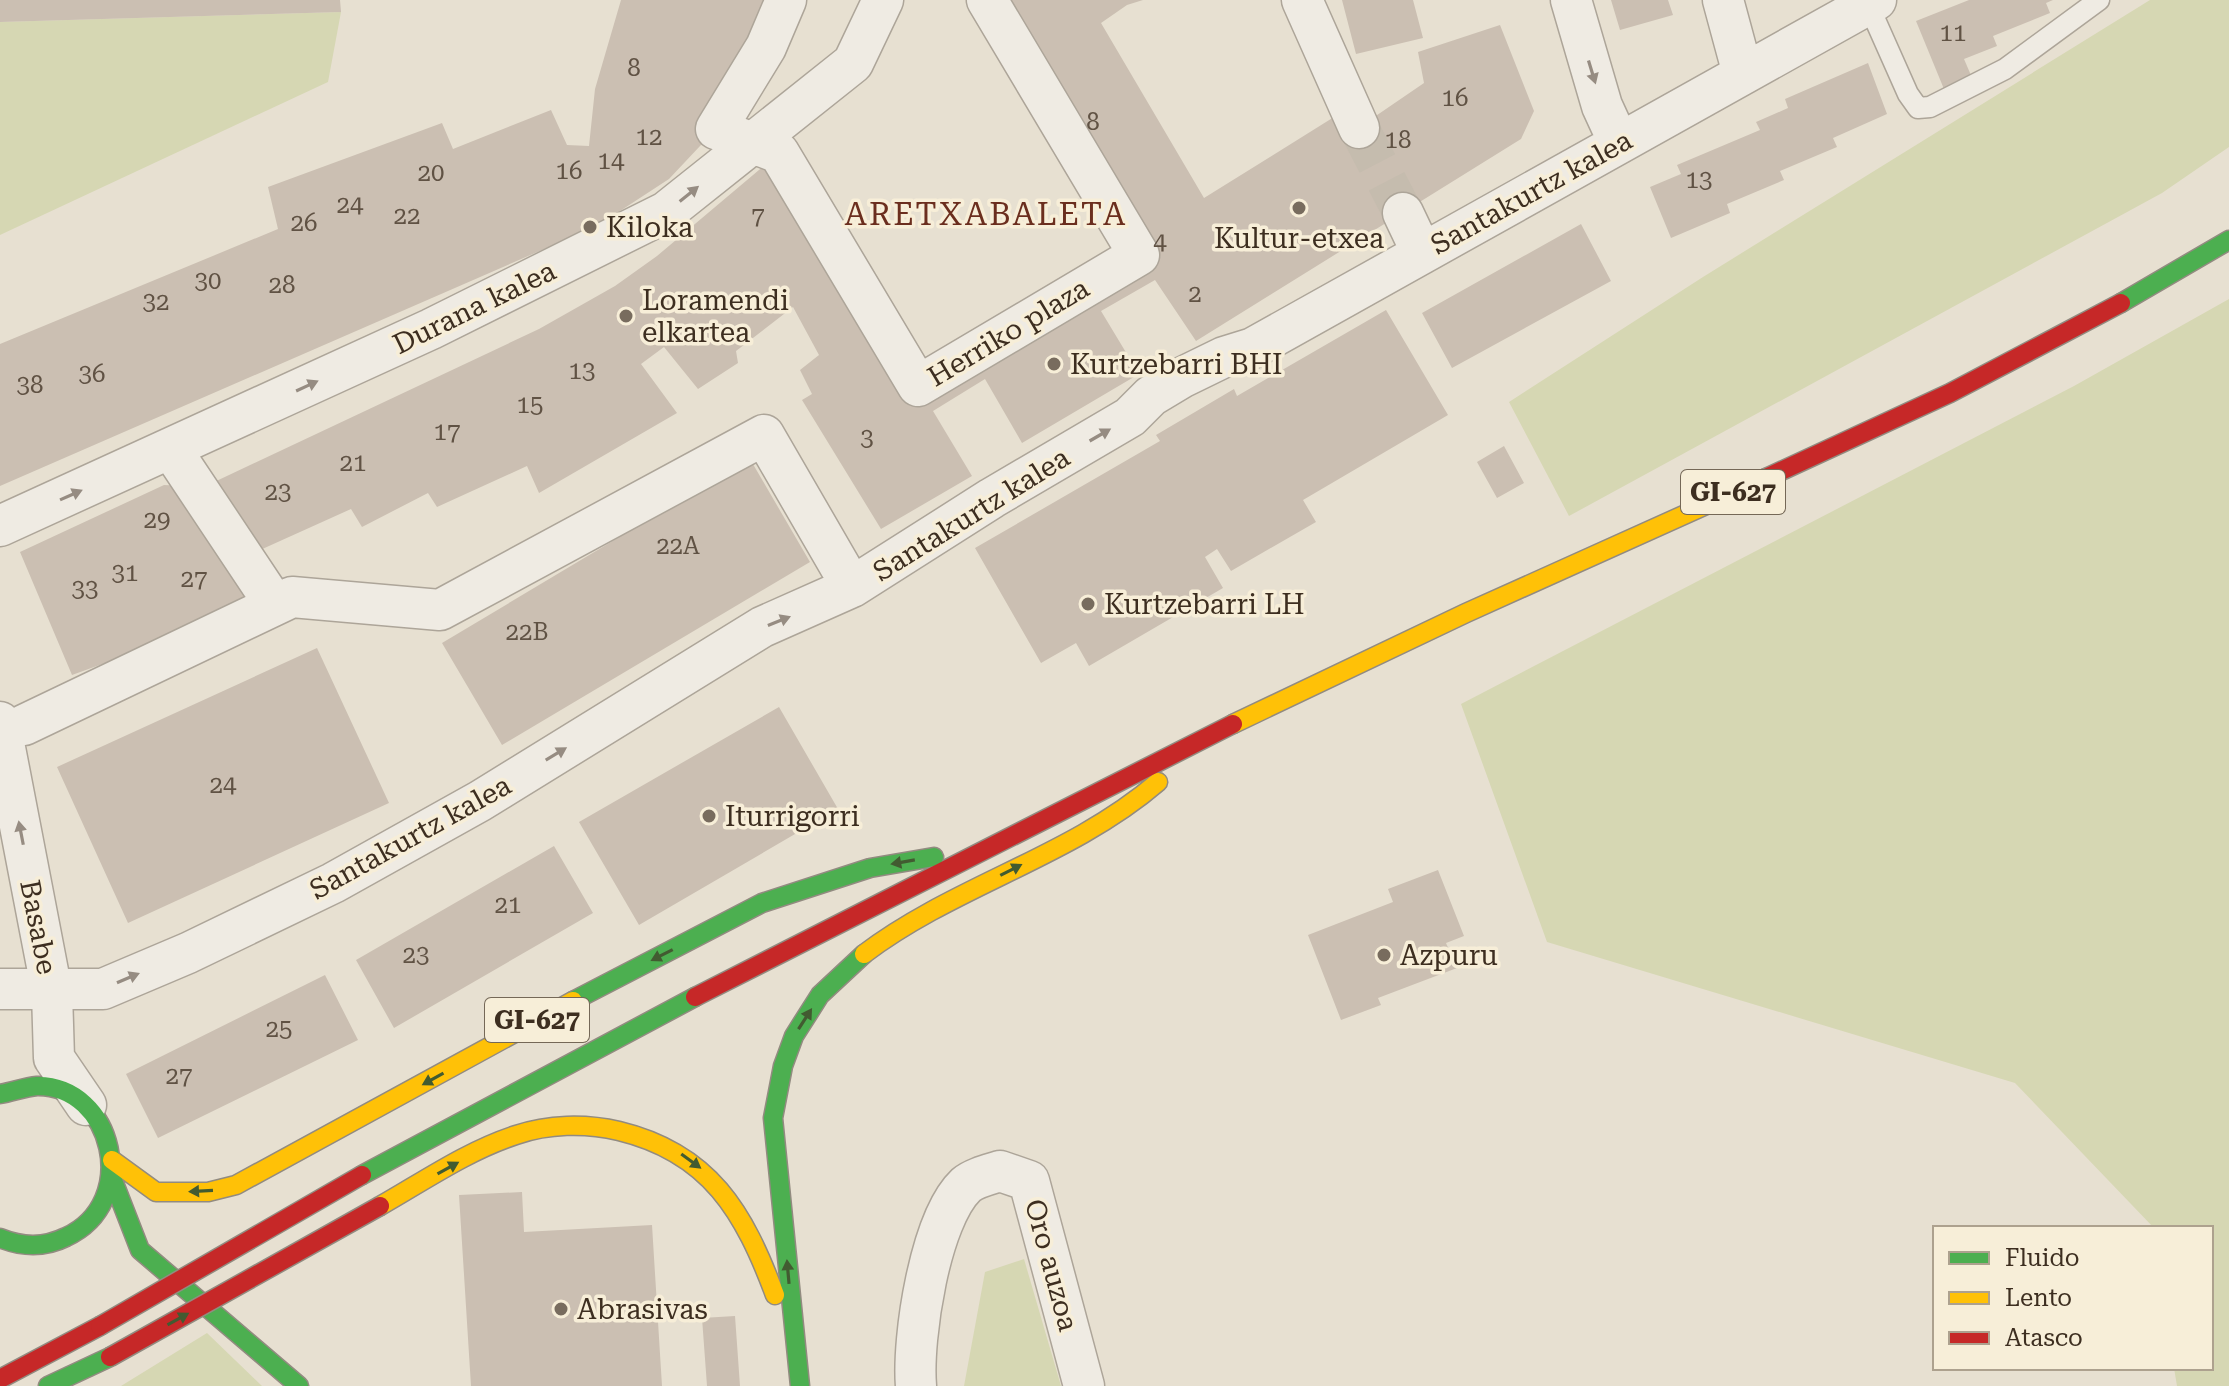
<svg xmlns="http://www.w3.org/2000/svg" width="2229" height="1386" viewBox="0 0 2229 1386" font-family="'Roboto Serif',serif">
<style>
.green{fill:#d6d7b3}
.building{fill:#cbbfb2}
.lines{fill:none;stroke-linecap:round;stroke-linejoin:round}
.street-tunnel{stroke:#c5bcae;stroke-width:40;stroke-dasharray:40 20;stroke-linecap:butt}
.lane-casing{stroke:#ada599;stroke-width:23}
.street-casing{stroke:#ada599;stroke-width:43}
.fast-casing{stroke:#928b80;stroke-width:21}
.slow-casing{stroke:#928b80;stroke-width:21}
.jam-casing{stroke:#928b80;stroke-width:21}
.lane{stroke:#efebe3;stroke-width:20}
.street{stroke:#efebe3;stroke-width:40}
.fast{stroke:#4caf50;stroke-width:18}
.slow{stroke:#ffc107;stroke-width:18}
.jam{stroke:#c62828;stroke-width:18}
.jam-bridge-casing{stroke:#928b80;stroke-width:21;stroke-linecap:butt}
.jam-bridge{stroke:#c62828;stroke-width:18}
.oneway{fill:#968c82}
.oneway2{fill:#425b31}
.poi-dot{fill:#786c5e;stroke:#f7eed8;stroke-width:3}
.labels{text-anchor:middle;stroke-width:7;stroke-linejoin:round;paint-order:stroke}
.number-label{font-size:24px;fill:#605244}
.shield{fill:#f7eed8;stroke:#756857;stroke-width:2}
.shield-label{font-size:26px;font-weight:bold;fill:#3d2e20}
.street-label{font-size:28px;fill:#3d2e20;stroke:#f7eed8}
.poi-label{font-size:28px;fill:#3d2e20;stroke:#f7eed8;text-anchor:start}
.quarter-label{font-size:32px;letter-spacing:2px;fill:#6b2e1e;stroke:#f7eed8}
</style>
<rect width="100%" height="100%" fill="#e7e0d1"/>
<path class="green" d="M2150,0H2229V147L2162,193L1569,516L1509,402L1703,277Z
M341,12L328,82L0,235V22Z
M2229,299V1386H2177L2174,1368H2211V1228H2154L2015,1083L1547,942L1461,704L2074,386Z
M1024,1259L1061,1386H964L985,1272Z
M207,1333L262,1386H121Z"/>
<path class="building" d="M0,0H340L341,12L0,22Z
M621,0H786L716,129L669,179L597,226L0,486V344L278,229L268,187L442,123L453,149L551,110L567,145L589,146L595,89Z
M987,0H1143L1127,5L1101,23L1204,198L1334,117L1345,137L1424,83L1418,52L1500,25L1534,111L1521,139L1196,341L1155,280L1101,311L1139,374L1022,443L985,379L933,411L972,476L881,529L802,400L812,394L800,370L819,355L793,307L736,351L738,363L698,389L664,347L641,364L677,413L539,493L527,466L437,507L428,493L362,527L351,509L247,556L210,484L539,329L615,286L657,256L779,153L918,386L1121,266Z
M1342,0H1413L1423,38L1356,54Z
M1611,0H1668L1673,15L1620,30Z
M1969,0H2053L2046,3L2050,13L1993,36L1997,46L1964,59L1973,80L1946,94L1916,21Z
M1868,63L1887,114L1833,138L1837,147L1780,171L1784,180L1727,204L1730,213L1671,238L1650,187L1681,174L1677,165L1760,130L1756,122L1788,108L1785,99Z
M1581,224L1611,281L1452,368L1422,313Z
M1386,310L1448,415L1303,500L1316,522L1231,571L1217,549L1205,557L1223,588L1089,666L1076,643L1041,663L975,548L1160,441L1156,435L1234,389L1237,396Z
M1504,446L1524,483L1497,498L1477,462Z
M750,459L810,562L502,745L442,643Z
M164,485L185,486L268,604L72,675L20,552Z
M317,648L389,803L128,923L57,767Z
M779,707L838,809L639,925L579,822Z
M554,846L593,913L394,1028L356,960Z
M1438,870L1464,936L1446,943L1457,968L1378,998L1381,1005L1341,1020L1308,935L1393,902L1388,889Z
M325,975L358,1040L158,1138L126,1074Z
M522,1192L524,1232L652,1225L662,1386H471L459,1195Z
M735,1316L740,1386H707L702,1318Z"/>
<g class="lines">
<path class="street-tunnel" d="M1359,128L1403,213"/>
<g class="lane-casing">
<path id="lane" d="M1868,4L1908,94L1918,108L1930,107L2005,69L2099,0"/>
</g>
<g class="street-casing">
<path id="street" d="M786,0L766,47L716,129L779,153L918,386L1139,255L987,0
M1302,0L1359,128
M1571,0L1602,106L1619,143
M1723,0L1743,74
M1403,213L1422,253
M171,449L275,605
M0,526L431,329L666,212L853,63L883,0
M0,722L52,992L54,1058L86,1105
M24,725L292,597L440,610L764,435L852,587
M0,989H103L188,953L333,883L480,801L762,627L852,587L992,498L1130,417L1151,396L1181,378L1224,357L1253,348L1876,0
M916,1386C912,1338 930,1219 966,1185C974,1178 991,1174 1000,1171L1029,1181L1084,1386"/>
</g>
<g class="fast-casing">
<path id="fast" d="M2121,303L2229,240
M573,1001L762,903L870,868L934,857
M0,1094C12,1092 25,1087 37,1086C113,1085 142,1202 66,1237C44,1248 22,1247 0,1238
M362,1175L695,997
M112,1178L140,1250L299,1386
M48,1386L110,1357
M800,1386L773,1118L783,1066L794,1036L820,995L864,954"/>
</g>
<g class="slow-casing">
<path id="slow" d="M1233,724L1466,613L1766,478
M864,954C955,885 1071,857 1158,782
M112,1160L156,1192H208L236,1185L573,1001
M380,1206C424,1181 467,1151 516,1135C548,1124 585,1123 619,1131C710,1153 744,1212 775,1295"/>
</g>
<g class="jam-casing">
<path id="jam" d="M1766,478L1950,393L2121,303
M695,997L1233,724
M0,1379L100,1326"/>
</g>
<use href="#lane" class="lane"/>
<use href="#street" class="street"/>
<use href="#fast" class="fast"/>
<use href="#slow" class="slow"/>
<use href="#jam" class="jam"/>
<g class="jam-bridge-casing">
<path id="jam-bridge" d="M100,1326L362,1175
M110,1357L380,1206"/>
</g>
<use href="#jam-bridge" class="jam-bridge"/>
</g>
<defs><path id="oneway-solid" d="M-6-.8H1V-3.2L6.5 0L1 3.2V.8H-6Z" transform="scale(2)"/></defs>
<g class="oneway">
<use href="#oneway-solid" transform="translate(1592 72) rotate(73)"/>
<use href="#oneway-solid" transform="translate(689 194) rotate(-39)"/>
<use href="#oneway-solid" transform="translate(307 386) rotate(-25)"/>
<use href="#oneway-solid" transform="translate(1100 435) rotate(-30)"/>
<use href="#oneway-solid" transform="translate(71 495) rotate(-24)"/>
<use href="#oneway-solid" transform="translate(779 621) rotate(-22)"/>
<use href="#oneway-solid" transform="translate(556 754) rotate(-31)"/>
<use href="#oneway-solid" transform="translate(21 833) rotate(-101)"/>
<use href="#oneway-solid" transform="translate(128 978) rotate(-23)"/>
</g>
<g class="oneway2">
<use href="#oneway-solid" transform="translate(903 862) rotate(170)"/>
<use href="#oneway-solid" transform="translate(1011 870) rotate(-27)"/>
<use href="#oneway-solid" transform="translate(662 955) rotate(153)"/>
<use href="#oneway-solid" transform="translate(805 1019) rotate(-57)"/>
<use href="#oneway-solid" transform="translate(433 1079) rotate(151)"/>
<use href="#oneway-solid" transform="translate(691 1161) rotate(36)"/>
<use href="#oneway-solid" transform="translate(448 1168) rotate(-29)"/>
<use href="#oneway-solid" transform="translate(201 1191) rotate(177)"/>
<use href="#oneway-solid" transform="translate(788 1272) rotate(-95)"/>
<use href="#oneway-solid" transform="translate(178 1319) rotate(-29)"/>
</g>
<g class="poi-dot">
<circle cx="1299" cy="208" r="8"/>
<circle cx="590" cy="227" r="8"/>
<circle cx="626" cy="316" r="8"/>
<circle cx="1054" cy="364" r="8"/>
<circle cx="1088" cy="604" r="8"/>
<circle cx="709" cy="816" r="8"/>
<circle cx="1384" cy="955" r="8"/>
<circle cx="561" cy="1309" r="8"/>
</g>
<g class="labels">
<g class="number-label">
<text x="1953" y="41">11</text>
<text x="634" y="76">8</text>
<text x="1455" y="106">16</text>
<text x="1093" y="130">8</text>
<text x="649" y="145">12</text>
<text x="1398" y="148">18</text>
<text x="611" y="169">14</text>
<text x="569" y="179">16</text>
<text x="431" y="181">20</text>
<text x="1699" y="188">13</text>
<text x="350" y="213">24</text>
<text x="407" y="224">22</text>
<text x="758" y="224">7</text>
<text x="304" y="231">26</text>
<text x="1160" y="250">4</text>
<text x="208" y="289">30</text>
<text x="282" y="293">28</text>
<text x="1195" y="302">2</text>
<text x="156" y="310">32</text>
<text x="582" y="379">13</text>
<text x="92" y="382">36</text>
<text x="30" y="393">38</text>
<text x="530" y="413">15</text>
<text x="447" y="440">17</text>
<text x="867" y="446">3</text>
<text x="353" y="471">21</text>
<text x="278" y="500">23</text>
<text x="157" y="528">29</text>
<text x="678" y="554">22A</text>
<text x="125" y="581">31</text>
<text x="194" y="587">27</text>
<text x="85" y="597">33</text>
<text x="527" y="640">22B</text>
<text x="223" y="793">24</text>
<text x="508" y="913">21</text>
<text x="416" y="963">23</text>
<text x="279" y="1037">25</text>
<text x="179" y="1084">27</text>
</g>
<g class="shield">
<rect x="1681" y="470" width="104" height="44" rx="6"/>
<rect x="485" y="998" width="104" height="44" rx="6"/>
</g>
<g class="shield-label">
<text x="1733" y="501">GI-627</text>
<text x="537" y="1029">GI-627</text>
</g>
<g class="street-label">
<text transform="translate(1531 192) rotate(-29)" y="10">Santakurtz kalea</text>
<text transform="translate(474 307) rotate(-26)" y="10">Durana kalea</text>
<text transform="translate(1008 332) rotate(-31)" y="10">Herriko plaza</text>
<text transform="translate(971 514) rotate(-32)" y="10">Santakurtz kalea</text>
<text transform="translate(410 837) rotate(-29)" y="10">Santakurtz kalea</text>
<text transform="translate(39 927) rotate(79)" y="10">Basabe</text>
<text transform="translate(1052 1265) rotate(75)" y="10">Oro auzoa</text>
</g>
<g class="poi-label">
<text x="606" y="237">Kiloka</text>
<text x="1299" y="248" text-anchor="middle">Kultur-etxea</text>
<text x="642" y="310">Loramendi<tspan x="642" dy="32">elkartea</tspan></text>
<text x="1070" y="374">Kurtzebarri BHI</text>
<text x="1104" y="614">Kurtzebarri LH</text>
<text x="725" y="826">Iturrigorri</text>
<text x="1400" y="965">Azpuru</text>
<text x="577" y="1319">Abrasivas</text>
</g>
<g class="quarter-label">
<text x="986" y="225">ARETXABALETA</text>
</g>
</g>
<rect x="1933" y="1226" width="280" height="144" fill="#f7eed8" stroke="#ada18e" stroke-width="2"/>
<rect x="1949" y="1252" width="40" height="12" fill="#4caf50" stroke="#ada18e" stroke-width="2"/>
<text x="2005" y="1266" font-size="24" fill="#3d2e20">Fluido</text>
<rect x="1949" y="1292" width="40" height="12" fill="#ffc107" stroke="#ada18e" stroke-width="2"/>
<text x="2005" y="1306" font-size="24" fill="#3d2e20">Lento</text>
<rect x="1949" y="1332" width="40" height="12" fill="#c62828" stroke="#ada18e" stroke-width="2"/>
<text x="2005" y="1346" font-size="24" fill="#3d2e20">Atasco</text>
</svg>
